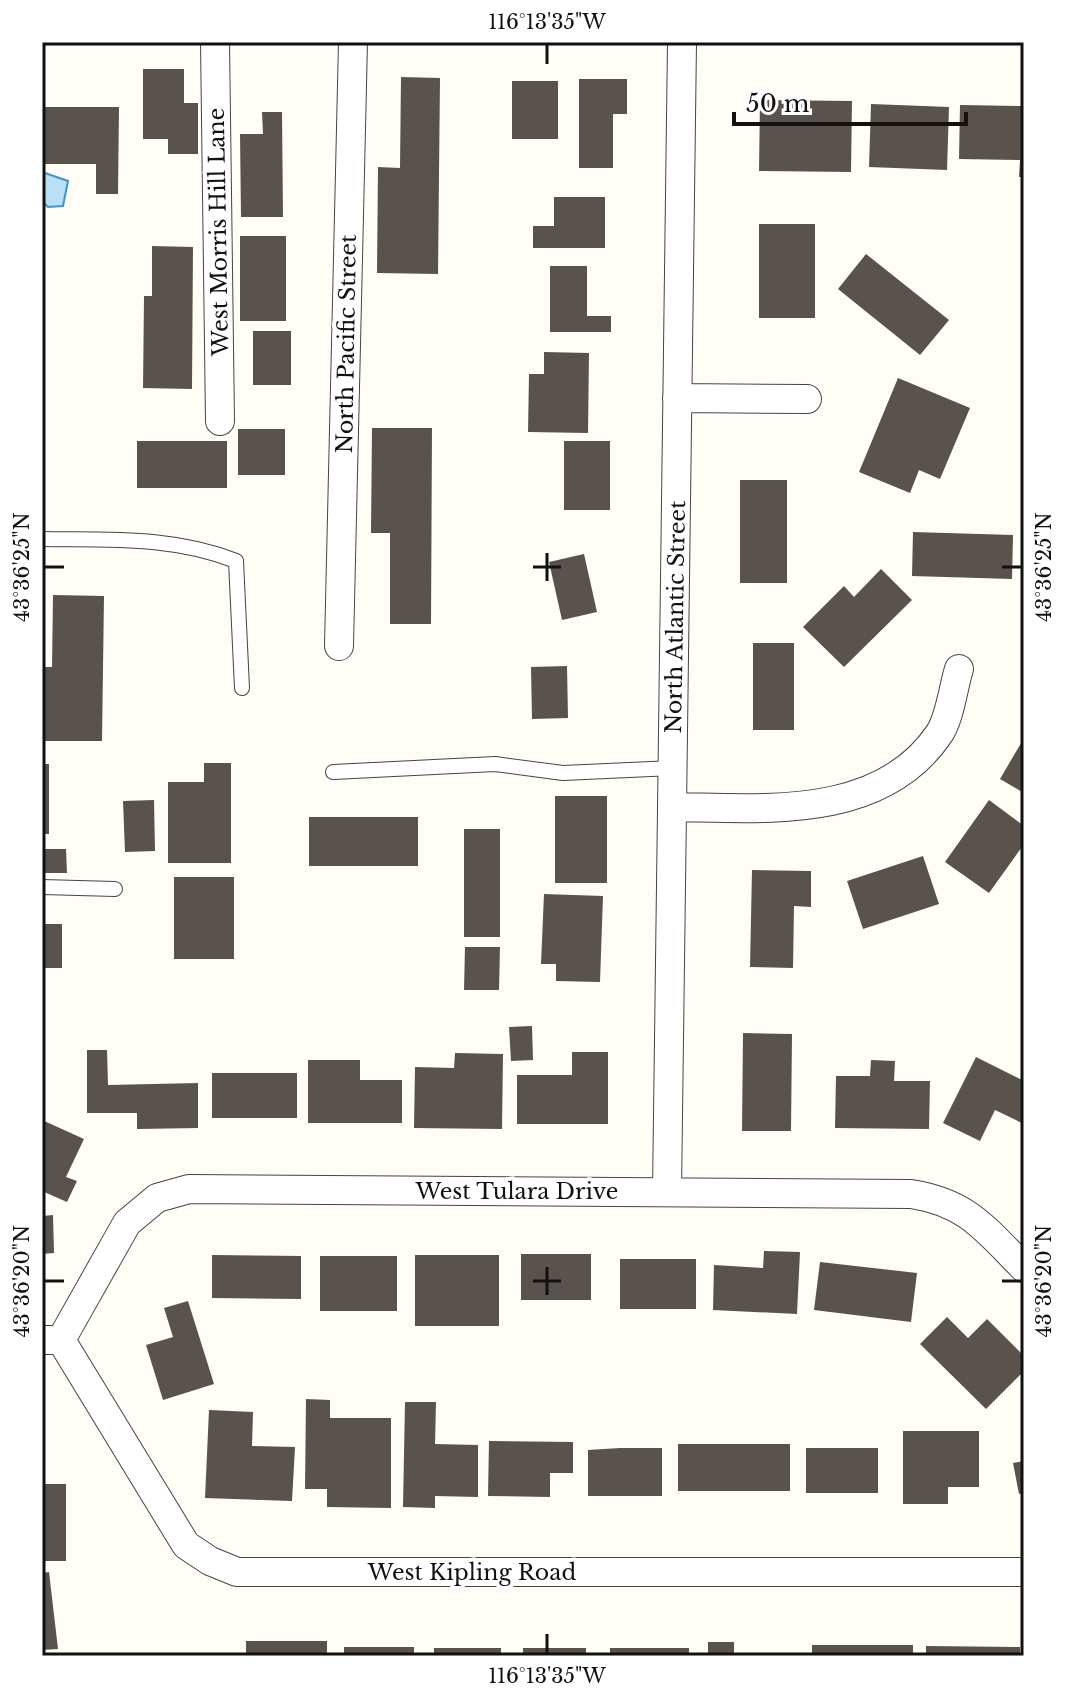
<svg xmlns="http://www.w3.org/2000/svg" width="1066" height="1698" viewBox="0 0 1066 1698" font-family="'Libre Baskerville',serif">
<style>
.water{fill:#b9e0f7;stroke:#3f96cf;stroke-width:2}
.building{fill:#5a524d}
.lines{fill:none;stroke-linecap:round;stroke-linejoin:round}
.lane-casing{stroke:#444;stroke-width:16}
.street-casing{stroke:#444;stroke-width:30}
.lane{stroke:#fff;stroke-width:14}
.street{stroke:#fff;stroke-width:28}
.ticks{fill:none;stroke:#111;stroke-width:3}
.labels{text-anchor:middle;stroke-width:8;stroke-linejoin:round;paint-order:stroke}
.street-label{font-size:22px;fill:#111;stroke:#fff}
.neatline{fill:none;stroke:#111;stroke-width:3}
.ticks-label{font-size:20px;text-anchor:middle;fill:#111}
</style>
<rect width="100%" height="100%" fill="#fffdf5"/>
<path class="water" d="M42,172L68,181L63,206L48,207L42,201Z"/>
<path class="building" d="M143,69H184V103H198V154H168V139H143Z
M401,77L440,78L438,274L377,273L378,167L400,168Z
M579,79H627V114H613V168H579Z
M512,81H558V139H512Z
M760,100L852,101L851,172L759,171Z
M871,104L949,107L947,170L869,167Z
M960,105L1024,106V177H1019L1020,160L959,159Z
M42,107H119L118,194H96V164H42Z
M262,112H282L283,217H241L240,134H263Z
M554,197H605V248H533V226H554Z
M759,224H815V318H759Z
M240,236H286V321H240Z
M152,246L193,247L192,389L143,388L144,296H152Z
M866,254L949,320L920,355L838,289Z
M550,266H587V316H611V332H550Z
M253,331H291V385H253Z
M544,352L589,353L588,433L528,432L529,374H544Z
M898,378L970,408L940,479L919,470L910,493L859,472Z
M372,428H432L431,624H390V533H371Z
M238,429H285V475H238Z
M137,441H227V488H137Z
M564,441H610V510H564Z
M740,480H787V583H740Z
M913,532L1013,535L1012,579L912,576Z
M584,554L597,612L562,620L549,562Z
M881,569L912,600L844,667L803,627L844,586L854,597Z
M53,595L104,596L102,741H42V667H52Z
M753,643H794V730H753Z
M567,666L568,718L532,719L531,667Z
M1024,738V793L1000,779Z
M204,763H231V863H168V782H204Z
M42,764H49V834H42Z
M555,796H607V883H555Z
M154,800L155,851L125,852L123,801Z
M989,800L1024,826V844L989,893L945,862Z
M309,817H418V866H309Z
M464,829H500V937H464Z
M42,849H66L67,873H42Z
M923,856L939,904L863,929L847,881Z
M752,870L811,871V907L794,906L793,968L750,967Z
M174,877H234V959H174Z
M544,894L603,896L600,982L556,981V964H541Z
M42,924H62V968H42Z
M465,947H500L499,990H464Z
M532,1026L533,1060L511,1061L509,1027Z
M743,1033L792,1034L791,1131H742Z
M87,1050H107L108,1085L198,1083V1128L137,1129V1113H87Z
M572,1052H608V1124H517V1075H572Z
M455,1053L503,1054L502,1129L414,1128L415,1067L454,1068Z
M976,1057L1024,1081V1124L995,1110L980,1141L943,1123Z
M308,1060H360V1080H402V1123H308Z
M871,1060L895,1061L894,1081H930L929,1129L835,1128L836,1076H870Z
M212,1073H297V1118H212Z
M42,1120L84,1139L66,1177L77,1181L67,1202L42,1191Z
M53,1215L54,1253L42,1254V1216Z
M764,1251L800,1252L797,1314L713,1310L714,1265L763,1268Z
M521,1254H591V1300H521Z
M212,1255L301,1256V1299L212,1298Z
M415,1255H499V1326H415Z
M320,1256H397V1311H320Z
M620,1259H696V1309H620Z
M820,1262L917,1273L911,1322L814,1310Z
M188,1301L214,1384L163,1400L146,1345L173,1337L164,1308Z
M947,1317L968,1338L987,1319L1024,1356V1371L986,1409L920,1344Z
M306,1399L330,1400V1418H391V1508L327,1507V1489H305Z
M405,1402H436L435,1444L478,1445V1497L435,1496V1508L403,1507Z
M209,1410L253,1412L252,1446L295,1447L292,1501L205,1498Z
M903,1431H979V1487H948V1504H903Z
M489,1441L573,1442V1473H550V1497L488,1496Z
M678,1444H790V1491H678Z
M620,1448H662V1496H588V1450Z
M806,1448H878V1493H806Z
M1024,1461V1493L1019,1494L1013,1463Z
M42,1484H66V1561H42Z
M49,1572L58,1649L42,1650V1573Z
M246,1641H327V1656H246Z
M708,1642H734V1653H794V1656H708Z
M812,1645H913V1656H812Z
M926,1646L1020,1647V1656H926Z
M344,1647H414V1656H344Z
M434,1648H501V1656H434Z
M523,1648H586V1656H523Z
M610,1648H689V1656H610Z"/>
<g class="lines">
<g class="lane-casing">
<path id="lane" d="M42,539C108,540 174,536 236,561L242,688
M333,772L495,764L563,773L673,768
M42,887L115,889"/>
</g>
<g class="street-casing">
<path id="street" d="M215,42L220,421
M677,398L807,399
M339,646L353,42
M672,807C763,808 880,821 939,734C950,718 953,688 959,669
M667,1192L682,42
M42,1340H61L186,1545L210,1561L237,1572H1024
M61,1340L127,1223L157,1198L189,1189L911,1194C968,1203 985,1229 1024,1268"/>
</g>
<use href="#lane" class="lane"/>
<use href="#street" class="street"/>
</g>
<path class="ticks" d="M547,44V64M547,553V581M44,567H64M533,567H561M1002,567H1022M547,1267V1295M44,1281H64M533,1281H561M1002,1281H1022M547,1634V1654"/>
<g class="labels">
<g class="street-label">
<text transform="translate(218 232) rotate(-91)" y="8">West Morris Hill Lane</text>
<text transform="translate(346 344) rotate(-89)" y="8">North Pacific Street</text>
<text transform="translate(675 617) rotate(-89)" y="8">North Atlantic Street</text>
<text x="517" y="1199">West Tulara Drive</text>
<text x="472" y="1580">West Kipling Road</text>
</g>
</g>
<rect width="1066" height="1698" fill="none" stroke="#ffffff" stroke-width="88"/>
<path d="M734 112v12h232v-12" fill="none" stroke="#111111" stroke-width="4"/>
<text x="746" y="112" font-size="24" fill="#111111" stroke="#ffffff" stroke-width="6" paint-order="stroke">50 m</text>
<rect x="44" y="44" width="978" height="1610" class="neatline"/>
<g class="ticks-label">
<text x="547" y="29">116°13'35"W</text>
<text transform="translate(22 567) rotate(-90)" y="7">43°36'25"N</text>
<text transform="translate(1044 567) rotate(-90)" y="7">43°36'25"N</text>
<text transform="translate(22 1281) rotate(-90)" y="7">43°36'20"N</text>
<text transform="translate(1044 1281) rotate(-90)" y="7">43°36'20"N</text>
<text x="547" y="1683">116°13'35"W</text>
</g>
</svg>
